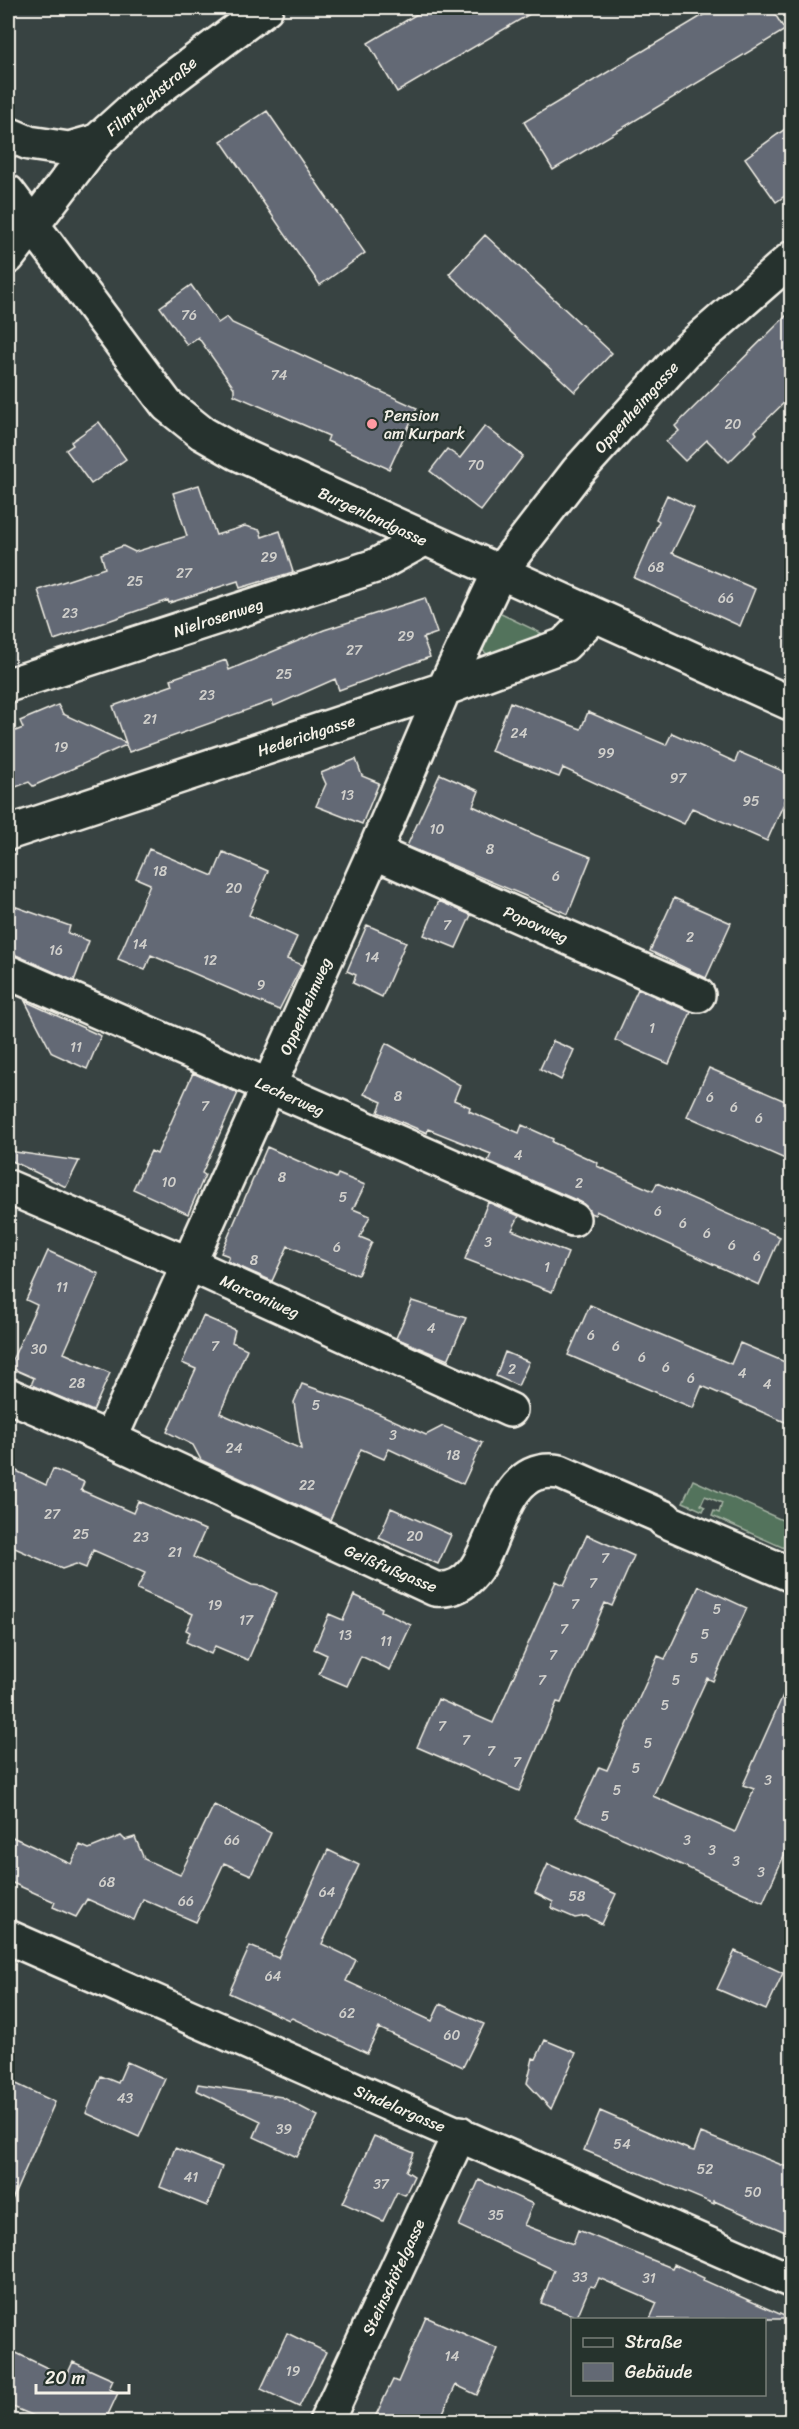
<svg xmlns="http://www.w3.org/2000/svg" width="799" height="2429" viewBox="0 0 799 2429" font-family="Sriracha,sans-serif">
<style>
.green{fill:#53735c;stroke:#a4b2a2;stroke-width:1.5}
.building{fill:#636974;stroke:#f4f1e8;stroke-width:1.5}
.lines{fill:none;stroke-linecap:round;stroke-linejoin:round}
.minor-casing{stroke:#f4f1e8;stroke-width:38}
.minor{stroke:#26332d;stroke-width:33}
.poi-dot{fill:#ff9aa2;stroke:#26332d;stroke-width:2}
.labels{text-anchor:middle;stroke-width:4.5;stroke-linejoin:round;paint-order:stroke}
.number-label{font-size:14px;fill:#d0cfcb}
.street-label{font-size:16px;fill:#f4f1e8;stroke:#26332d}
.poi-label{font-size:16px;fill:#f4f1e8;stroke:#26332d;text-anchor:start}
</style>
<rect width="100%" height="100%" fill="#384342"/>
<filter id="ink" filterUnits="userSpaceOnUse"><feTurbulence type="fractalNoise" baseFrequency=".0167" numOctaves="2"/><feDisplacementMap in="SourceGraphic" scale="12" xChannelSelector="R" yChannelSelector="G"/><feConvolveMatrix kernelMatrix="1 2 1 2 8 2 1 2 1" color-interpolation-filters="sRGB"/></filter>
<g filter="url(#ink)">
<path class="green" d="M497,612L541,633L535,642L490,656L482,650L483,642Z
M693,1480L791,1524V1551L712,1516L714,1511L719,1513L722,1503L705,1496L701,1505L705,1507L703,1511L683,1502Z"/>
<path class="building" d="M427,8H540L397,92L368,43Z
M715,8H771L785,30L553,170L524,122Z
M267,111L365,253L320,285L221,141Z
M792,124V191L776,202L745,158Z
M485,235L612,353L575,392L449,274Z
M191,285L218,323L227,317L232,323L417,408L389,469L327,441L329,436L234,395V388L198,337L187,345L160,307Z
M792,310V395L755,431L757,434L729,462L707,440L685,461L666,442L679,431L675,426Z
M99,422L126,459L91,484L66,450L73,445L71,442Z
M485,426L523,456L481,511L430,471L447,449L460,458Z
M199,485L216,535L245,526L260,530L262,537L280,531L293,572L240,588L238,581L169,603L168,600L54,640L38,590L105,568L101,554L123,546L135,552L187,536L173,493Z
M667,495L694,508L672,553L755,589L740,626L634,578L659,521L656,519Z
M425,598L437,633L423,638L430,657L339,690L335,679L274,706L272,701L129,752L126,745L33,786L29,782L8,790V734L23,728L20,721L58,705L63,714L126,743L113,706L173,685L171,679L226,660L229,670L324,630Z
M510,702L581,729L588,712L666,745L672,733L735,762L739,752L792,775V785L767,841L692,808L684,824L563,768L559,777L491,751Z
M356,759L362,776L379,783L362,824L316,806L326,784L321,773Z
M440,774L479,791L473,806L535,835L591,857L568,914L407,846Z
M149,849L213,876L223,852L268,871L249,915L297,937L287,959L302,965L279,1010L151,955L145,970L118,959L150,884L136,878Z
M674,898L731,923L706,978L650,951Z
M439,901L471,915L456,948L424,935Z
M8,904L70,926L68,933L89,941L74,981L16,955L8,954Z
M367,925L406,942L382,997L353,983L356,975L347,971Z
M638,989L691,1012L669,1064L615,1040Z
M25,1001L101,1036L87,1069L52,1053Z
M553,1041L574,1050L561,1080L540,1069Z
M386,1043L460,1085L454,1100L470,1107L469,1111L519,1133L522,1125L553,1139L552,1142L598,1163L597,1166L653,1191L657,1183L780,1237L759,1285L596,1211L595,1215L590,1213L581,1202L488,1161L491,1154L428,1129L427,1133L378,1112L382,1102L364,1094Z
M709,1068L792,1104V1162L687,1116Z
M193,1073L238,1093L202,1173L205,1175L188,1214L133,1189L151,1151L157,1154Z
M267,1147L336,1178L338,1174L365,1185L353,1209L370,1216L360,1237L372,1242L358,1275L288,1246L272,1281L227,1261L229,1256L221,1253Z
M8,1151L79,1161L66,1187L8,1159Z
M488,1202L519,1216L512,1230L568,1253L552,1292L465,1259Z
M48,1251L99,1274L64,1353L110,1373L93,1411L31,1385L34,1378L9,1367L37,1305L26,1300Z
M412,1301L466,1318L448,1360L396,1338Z
M590,1305L731,1364L740,1343L792,1365V1425L702,1386L693,1408L568,1355Z
M203,1316L235,1330L232,1342L247,1349L220,1413L301,1449L294,1402L302,1384L353,1402L426,1435L443,1426L482,1443L463,1484L389,1449L384,1459L361,1449L330,1520L201,1460L193,1445L167,1432L196,1369L182,1363Z
M505,1352L529,1362L518,1386L496,1376Z
M8,1467L46,1485L53,1469L84,1482L81,1490L133,1513L138,1501L205,1530L193,1557L252,1585L263,1586L277,1593L248,1660L215,1646L211,1654L186,1642L190,1632L186,1630L193,1614L137,1589L145,1573L93,1550L86,1568L76,1564L62,1569L8,1545Z
M391,1508L451,1535L438,1564L379,1538Z
M587,1535L634,1556L612,1606L605,1603L561,1703L557,1702L519,1791L417,1747L438,1699L493,1723L556,1581L564,1585Z
M699,1586L747,1608L713,1681L707,1678L653,1796L735,1832L754,1789L743,1785L792,1675V1838L763,1902L576,1817L599,1767L607,1770L658,1656L665,1659Z
M354,1595L382,1608L381,1611L411,1625L390,1670L361,1656L347,1686L319,1674L327,1655L314,1649L329,1614L343,1620Z
M214,1805L271,1833L251,1875L224,1863L196,1922L143,1899L134,1920L87,1899L76,1917L53,1907L55,1902L8,1881V1835L71,1864L80,1845L89,1849L121,1836L125,1840L135,1837L144,1859L180,1875Z
M328,1850L359,1865L322,1944L356,1960L346,1981L432,2021L440,2004L484,2024L463,2067L379,2028L367,2053L292,2018L289,2020L229,1993L250,1946L278,1958Z
M548,1864L616,1894L602,1924L586,1916L575,1918L552,1908L553,1902L535,1893Z
M735,1951L783,1973L766,2010L717,1989Z
M545,2040L576,2053L551,2109L527,2083L533,2058L536,2059Z
M127,2062L165,2079L139,2137L86,2113L101,2076L118,2083Z
M8,2080L55,2102L8,2209Z
M198,2084L282,2097L318,2116L297,2157L254,2137L261,2121L196,2090Z
M600,2111L690,2150L694,2151L701,2133L792,2169V2235L714,2201V2204L584,2150Z
M374,2136L414,2153L406,2171L414,2176L405,2195L397,2192L383,2221L343,2203Z
M175,2148L222,2167L207,2206L160,2187Z
M479,2180L533,2204L524,2225L573,2244L578,2230L672,2268L674,2264L704,2278L703,2280L791,2319H650L657,2303L599,2278L595,2287L590,2286L577,2317L541,2303L554,2270L459,2226Z
M426,2317L498,2349L477,2395L456,2385L439,2421H373L393,2380L398,2382Z
M287,2333L326,2352L299,2407L261,2389Z
M8,2349L66,2377L73,2362L113,2380L109,2389L118,2393L105,2421H46L8,2405Z"/>
<g class="lines">
<g class="minor-casing">
<path id="minor" d="M8,134L29,143L69,149L97,141
M8,192L167,405L202,433L237,453L792,704
M8,257L97,141L140,102L266,8
M8,685L375,566L424,539
M8,833L444,689L564,645L593,616
M374,852L698,995
M8,972L573,1219
M8,1187L189,1264L510,1410
M8,1395L110,1439L435,1589C506,1596 483,1459 560,1472L665,1518L664,1520L792,1575
M110,1439L374,852L444,689L499,573L578,471L687,350L792,258
M8,1937L792,2281
M326,2422L460,2133"/>
</g>
<use href="#minor" class="minor"/>
</g>
</g>
<circle class="poi-dot" cx="372" cy="424" r="6"/>
<g class="labels">
<g class="number-label">
<text x="189" y="320">76</text>
<text x="279" y="380">74</text>
<text x="733" y="429">20</text>
<text x="476" y="470">70</text>
<text x="269" y="562">29</text>
<text x="656" y="572">68</text>
<text x="184" y="578">27</text>
<text x="135" y="586">25</text>
<text x="726" y="603">66</text>
<text x="70" y="618">23</text>
<text x="406" y="641">29</text>
<text x="354" y="655">27</text>
<text x="284" y="679">25</text>
<text x="207" y="700">23</text>
<text x="150" y="724">21</text>
<text x="519" y="738">24</text>
<text x="61" y="752">19</text>
<text x="606" y="758">99</text>
<text x="678" y="783">97</text>
<text x="347" y="800">13</text>
<text x="751" y="806">95</text>
<text x="437" y="834">10</text>
<text x="490" y="854">8</text>
<text x="160" y="876">18</text>
<text x="556" y="881">6</text>
<text x="234" y="893">20</text>
<text x="447" y="930">7</text>
<text x="690" y="942">2</text>
<text x="140" y="949">14</text>
<text x="56" y="955">16</text>
<text x="372" y="962">14</text>
<text x="210" y="965">12</text>
<text x="261" y="990">9</text>
<text x="652" y="1033">1</text>
<text x="76" y="1052">11</text>
<text x="398" y="1101">8</text>
<text x="710" y="1102">6</text>
<text x="205" y="1111">7</text>
<text x="734" y="1112">6</text>
<text x="759" y="1123">6</text>
<text x="518" y="1160">4</text>
<text x="282" y="1182">8</text>
<text x="169" y="1187">10</text>
<text x="579" y="1188">2</text>
<text x="343" y="1202">5</text>
<text x="658" y="1216">6</text>
<text x="683" y="1228">6</text>
<text x="707" y="1238">6</text>
<text x="488" y="1247">3</text>
<text x="732" y="1250">6</text>
<text x="337" y="1252">6</text>
<text x="757" y="1261">6</text>
<text x="254" y="1265">8</text>
<text x="547" y="1272">1</text>
<text x="62" y="1292">11</text>
<text x="431" y="1333">4</text>
<text x="591" y="1340">6</text>
<text x="215" y="1351">7</text>
<text x="616" y="1351">6</text>
<text x="39" y="1354">30</text>
<text x="642" y="1362">6</text>
<text x="666" y="1372">6</text>
<text x="512" y="1374">2</text>
<text x="742" y="1378">4</text>
<text x="691" y="1383">6</text>
<text x="77" y="1388">28</text>
<text x="767" y="1389">4</text>
<text x="316" y="1410">5</text>
<text x="393" y="1440">3</text>
<text x="234" y="1453">24</text>
<text x="453" y="1460">18</text>
<text x="307" y="1490">22</text>
<text x="52" y="1519">27</text>
<text x="81" y="1539">25</text>
<text x="415" y="1541">20</text>
<text x="141" y="1542">23</text>
<text x="175" y="1557">21</text>
<text x="605" y="1563">7</text>
<text x="593" y="1588">7</text>
<text x="575" y="1609">7</text>
<text x="215" y="1610">19</text>
<text x="717" y="1614">5</text>
<text x="246" y="1625">17</text>
<text x="564" y="1634">7</text>
<text x="705" y="1639">5</text>
<text x="345" y="1640">13</text>
<text x="386" y="1646">11</text>
<text x="553" y="1660">7</text>
<text x="694" y="1663">5</text>
<text x="542" y="1685">7</text>
<text x="676" y="1685">5</text>
<text x="665" y="1710">5</text>
<text x="442" y="1731">7</text>
<text x="466" y="1745">7</text>
<text x="648" y="1748">5</text>
<text x="491" y="1756">7</text>
<text x="517" y="1767">7</text>
<text x="636" y="1773">5</text>
<text x="768" y="1785">3</text>
<text x="617" y="1795">5</text>
<text x="605" y="1821">5</text>
<text x="232" y="1845">66</text>
<text x="687" y="1845">3</text>
<text x="712" y="1855">3</text>
<text x="736" y="1866">3</text>
<text x="761" y="1877">3</text>
<text x="107" y="1887">68</text>
<text x="327" y="1897">64</text>
<text x="577" y="1901">58</text>
<text x="186" y="1906">66</text>
<text x="273" y="1981">64</text>
<text x="347" y="2018">62</text>
<text x="452" y="2040">60</text>
<text x="125" y="2103">43</text>
<text x="284" y="2134">39</text>
<text x="622" y="2149">54</text>
<text x="705" y="2174">52</text>
<text x="191" y="2182">41</text>
<text x="381" y="2189">37</text>
<text x="753" y="2197">50</text>
<text x="496" y="2220">35</text>
<text x="580" y="2282">33</text>
<text x="649" y="2283">31</text>
<text x="452" y="2361">14</text>
<text x="293" y="2376">19</text>
</g>
<g class="street-label">
<text transform="translate(151 96) rotate(-40)" y="6">Filmteichstraße</text>
<text transform="translate(636 407) rotate(-48)" y="6">Oppenheimgasse</text>
<text transform="translate(373 516) rotate(25)" y="6">Burgenlandgasse</text>
<text transform="translate(218 617) rotate(-18)" y="6">Nielrosenweg</text>
<text transform="translate(306 735) rotate(-18)" y="6">Hederichgasse</text>
<text transform="translate(536 924) rotate(24)" y="6">Popovweg</text>
<text transform="translate(305 1006) rotate(-66)" y="6">Oppenheimweg</text>
<text transform="translate(290 1096) rotate(24)" y="6">Lecherweg</text>
<text transform="translate(260 1296) rotate(24)" y="6">Marconiweg</text>
<text transform="translate(391 1568) rotate(23)" y="6">Geißfußgasse</text>
<text transform="translate(400 2108) rotate(23)" y="6">Sindelargasse</text>
<text transform="translate(393 2277) rotate(-65)" y="6">Steinschötelgasse</text>
</g>
<g class="poi-label">
<text x="384" y="421">Pension<tspan x="384" dy="18">am Kurpark</tspan></text>
</g>
</g>
<rect width="799" height="2429" fill="none" stroke="#26332d" stroke-width="30"/>
<rect x="15" y="15" width="769" height="2399" fill="none" stroke="#f4f1e8" stroke-width="2" filter="url(#ink)"/>
<rect x="571" y="2318" width="195" height="78" fill="#26332d" stroke="#787f78" stroke-width="1.5"/>
<rect x="583" y="2338" width="30" height="9" fill="#26332d" stroke="#787f78" stroke-width="1.5"/>
<text x="625" y="2348" font-size="18" fill="#f4f1e8">Straße</text>
<rect x="583" y="2363" width="30" height="18" fill="#636974" stroke="#787f78" stroke-width="1.5"/>
<text x="625" y="2378" font-size="18" fill="#f4f1e8">Gebäude</text>
<path d="M36 2384v9h93v-9" fill="none" stroke="#f4f1e8" stroke-width="3"/>
<text x="45" y="2384" font-size="18" fill="#f4f1e8" stroke="#26332d" stroke-width="4.5" paint-order="stroke">20 m</text>
</svg>
